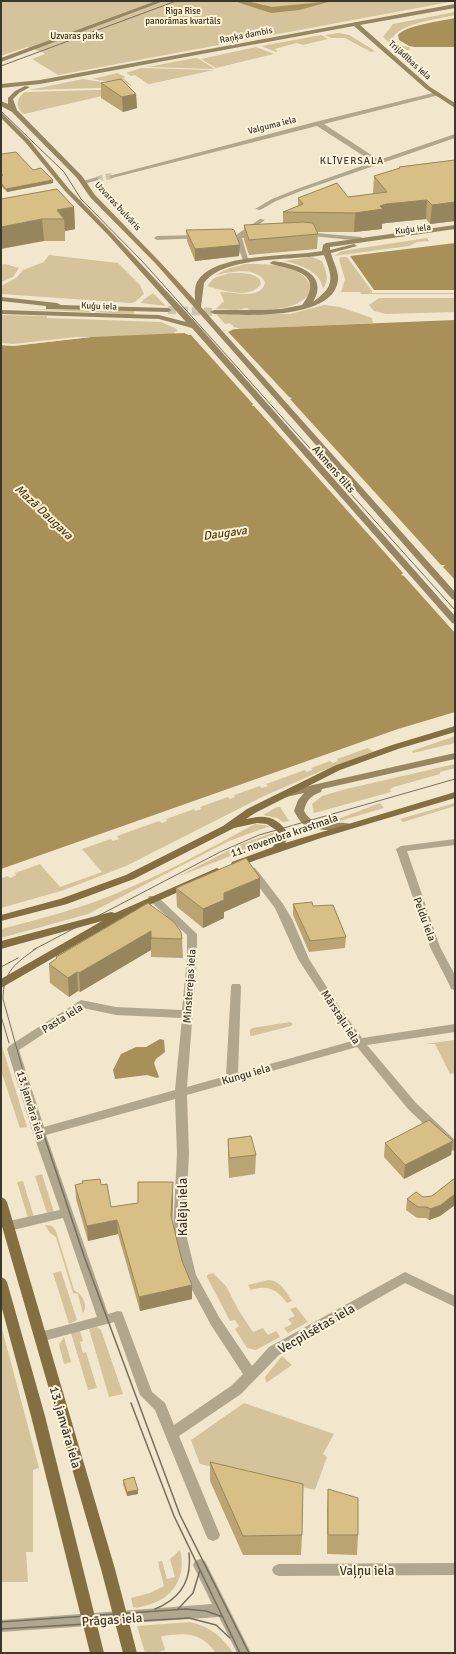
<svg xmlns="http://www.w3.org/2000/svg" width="456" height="1654" viewBox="0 0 456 1654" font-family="Signika,sans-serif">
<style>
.green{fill:#d4c39b}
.water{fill:#a89058}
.pier{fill:#f2e7cd}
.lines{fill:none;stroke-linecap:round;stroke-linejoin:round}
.street-tunnel{stroke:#cec4ad;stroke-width:6;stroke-dasharray:6 3;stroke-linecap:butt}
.secondary-tunnel{stroke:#cec4ad;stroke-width:8;stroke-dasharray:8 4;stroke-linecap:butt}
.street{fill:#b1a68e;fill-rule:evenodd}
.secondary{fill:#968662;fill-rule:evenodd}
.primary{fill:#836f41;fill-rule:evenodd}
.tram-far1{stroke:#766f60;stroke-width:1}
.tram{stroke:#766f60;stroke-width:1.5}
.wall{fill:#baa472}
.shaded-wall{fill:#97865d}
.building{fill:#d8bf85;stroke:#97865d}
.labels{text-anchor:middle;stroke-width:4;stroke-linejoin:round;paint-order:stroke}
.far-park-label{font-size:9px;fill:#362b10;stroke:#fff4da}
.far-street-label{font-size:9px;fill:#3c372d;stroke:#fff4da}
.far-neighbourhood-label{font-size:10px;letter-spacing:1px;fill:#3c372d;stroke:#fff4da}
.street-label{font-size:11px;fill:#3c372d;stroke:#fff4da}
.water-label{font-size:12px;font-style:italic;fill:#4f3d0f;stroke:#fff4da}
.near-street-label{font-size:13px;fill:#3c372d;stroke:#fff4da}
</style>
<rect width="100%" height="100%" fill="#f2e7cd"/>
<path class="green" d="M1,1H455L58,75L32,59L45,54L44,53L27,47L1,56Z
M455,12V15C439,19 402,23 393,37C397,43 402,47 409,47L410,50H398L383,37L393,24Z
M339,33L349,35L375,51L371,52L345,38H331L325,35Z
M321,35L328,39L303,45L297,43L274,49L278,51L276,52L261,46Z
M256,47L274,54L216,68L201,59Z
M197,58L215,69L147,67L195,58Z
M141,68L214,70L145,85L148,84L135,75L131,76L126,73Z
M117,73L126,77L123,78L132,86L139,87L92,79Z
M83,79L131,87L29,90Z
M132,89L24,114C15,109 16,98 25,92Z
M427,238L429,241L417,242L409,246L334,256L342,251Z
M49,255L118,263L140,285L144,294L135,302L131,303L1,294V286L16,278L23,270L44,262Z
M312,257L322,261C326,271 330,279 323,289C320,271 301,265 284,261Z
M341,257H347L372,291V293H455V294H361L360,292H341L345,279L339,259Z
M5,264L19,268L13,277L1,282V265Z
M246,264C268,264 305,263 312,290C299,311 271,310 249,310L247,308L237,310L216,309L224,301L220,292C232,291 262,301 265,282C255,265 229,273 215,275L230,268Z
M230,273C240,273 260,272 261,284C250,300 221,290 207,286L214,278Z
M153,293L166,306L141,303L143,300Z
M379,298H455V312L386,314L374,311L369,305Z
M324,305L340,307L372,318L373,323L241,329L234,327L230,323L225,324L216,314H290Z
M22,309L134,311V314Z
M1,315L47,316V318L161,322L175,328L178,331L174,332L175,334L171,335L91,337L13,346L1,345Z
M455,736V743L413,753L412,751Z
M368,748L373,752L319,772L264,796L126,866L64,890L1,908V878L8,876L10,878L16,875L15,873L40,864L60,887L102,872L82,849L111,839L113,841L119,839L117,836L159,821L162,823L167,821L166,819L194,809L195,811L201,809L200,807L228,797L230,799L235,797L234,795L260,786L262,788L268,786L266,784L305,770L307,772L312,770L311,768L330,761L333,763L338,761L337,759Z
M455,764V768L440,772V774L394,787L390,789L391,792L314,813L312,804L322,796L346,789Z
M380,803L384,808L340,821L338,819Z
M455,803V806L403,822L400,819Z
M277,807H280L289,821L283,822L277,818L263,815Z
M255,824L270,826L229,841L88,914L1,938V929C40,919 78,909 115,894C163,874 209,849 255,824Z
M275,832L276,836L271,840L177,877L239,845Z
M290,1022L293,1024L291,1026L252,1036L250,1035V1030L252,1028Z
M455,1040V1073L450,1074L435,1044H425Z
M1,1043L27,1127L20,1128L1,1071Z
M42,1174L54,1212L47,1213L35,1176Z
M23,1181L34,1217L28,1218L17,1182Z
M45,1225L52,1226L56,1231L74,1290C83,1295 88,1304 83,1314L78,1294L73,1293L56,1237L50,1233Z
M61,1271L77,1320L69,1324L53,1273Z
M213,1273L226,1286L239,1311L253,1332L263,1328L268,1335L276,1331L280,1337L256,1350L247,1348L235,1329L239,1326L235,1320L230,1321L207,1277V1275Z
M269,1280C281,1281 286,1292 292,1301L287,1303C278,1290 267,1284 251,1290L248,1285Z
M296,1307L308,1322L288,1333L284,1328L292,1324L288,1319L295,1316L290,1309Z
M1,1325L39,1468L33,1470V1552H26L28,1582H1Z
M97,1327L101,1330L123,1394L109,1397L89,1329Z
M80,1331L83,1341L80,1342L83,1353L86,1352L97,1388L88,1390L71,1333Z
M64,1337L71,1362L64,1364L59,1345Z
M282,1356L292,1365L266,1383L265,1377Z
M244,1403L334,1434L323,1454L327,1457L315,1490L200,1464L191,1440Z
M180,1550C187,1575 174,1598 148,1605C143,1606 138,1609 133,1607L131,1598L150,1593L164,1586L158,1562L162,1561L167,1579L175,1577L170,1559Z
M190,1622C210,1627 222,1636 233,1653H216C200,1631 186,1633 161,1636L165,1650L155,1653H145L137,1626Z"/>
<path class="water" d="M234,1H247L272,7L332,1L299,10L271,13Z
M455,18V47H415L409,46L399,40L398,35C406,25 442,21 455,18Z
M455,243V290H374L350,256Z
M455,320V712L398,729L1,869V345L13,346L91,337L185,333L189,335L237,329Z
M160,1039L164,1040L165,1052L156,1059L154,1063L159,1077L157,1078L147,1075L115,1079L113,1070L121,1054L136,1047H146Z"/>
<path class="pier" d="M230,328L232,330L228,332L232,336L289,397L292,398L290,399L441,565H445L443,567L455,580V633L404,576L401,575L403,573L254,406H252L253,404L191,335L186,334L183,331L189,333L229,330Z
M76,337H91L13,346L1,345V343L13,344Z"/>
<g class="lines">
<path class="street-tunnel" d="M97,179L112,176"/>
<path class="secondary-tunnel" d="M168,310L214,312"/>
<path class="street" d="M437,92L439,93V95L324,124L379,160L455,134V138L301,191L276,201L260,210L255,209L272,199L297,189L373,162L317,126L112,178L109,176L315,122Z
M97,177L99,178V180L83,184L80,182Z
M260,219L265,220L245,234H257L260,236L259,237L242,238L249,262L244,263L235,239H223L220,237L223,235H236Z
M305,232L361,237L364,239L361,241L303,235L302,234Z
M199,235L202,237L201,238L157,240L154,238L157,236Z
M455,839V845L407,851L440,947L455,975V990L451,989L450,986L430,947L396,849L401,846Z
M251,867L255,868L260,874L283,904L292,919L309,959L342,1011L362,1038L455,1024V1032L367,1045L416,1103L455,1140V1151L451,1150L408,1109L357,1047L187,1095L189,1154L185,1230L196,1275L219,1317L252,1366L269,1347L405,1272L455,1296V1307L405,1283L279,1355L241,1394L179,1436L220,1535L218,1539L213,1541L208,1539L206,1535L155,1410L140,1395L114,1322L40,1342L36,1341L34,1337L36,1333L40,1332L97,1317L63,1218L9,1231L5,1229L3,1226L5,1223L9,1221L60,1210L33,1133L7,1049L9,1046L81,1000L116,1007L182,1010L187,958V935L149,900L148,898L149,896H157L197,934V958L187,1087L226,1076L231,987L232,984H240L241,987L238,1073L352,1041L298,959L275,908L246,870ZM83,1008L116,1015L182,1018L175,1090L44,1127L19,1050ZM175,1099L177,1154L173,1230L184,1275L211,1325L243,1374L231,1386L174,1425L165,1403L152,1392L122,1312L118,1311L108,1314L46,1135Z
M200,1559L205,1561L251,1653H237L219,1617L1,1632V1620L212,1604L193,1565L195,1561Z
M455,1563V1575L279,1576L274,1574L272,1570L274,1566L279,1564Z"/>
<path class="secondary" d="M156,1H164L1,62V58Z
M455,4V8L360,25L430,87L455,103V108L426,89L354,26L40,84L1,88V84L40,80Z
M25,86L30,87L19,93L13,99L17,110L82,176L95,195L160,262L195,300C195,294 194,288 197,282C214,252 292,257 322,251L323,245L326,243L455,225V229L330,247V250L354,244L357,246L331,253C333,262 339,271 338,280C334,321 243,315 214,314L210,312L214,310H262L281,309L302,305C325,274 295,270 271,264L270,263L273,261C296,264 330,273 313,302C335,286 333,279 324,255C292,261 224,255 204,283L201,307L455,592V600L452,599L156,264L90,197L77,178L12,112L1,106V101L8,104V98L15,91Z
M1,112L30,141L69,189L113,234L198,325L455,616V624L452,623L192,328L159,319L1,314V310L159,315L186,322L109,236L65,191L26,143L1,118Z
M1,297L57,303L61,305L168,308L172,310L168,312L49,309H46V306L1,301Z
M455,753V759L322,789L321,792C312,795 306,800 304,811C315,831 333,819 351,824L352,826C345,834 312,830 303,824C299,820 297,816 294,811L298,800L304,793L286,797L281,794L286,791Z"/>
<path class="primary" d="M455,726V732L398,749L340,770L255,813L246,819C266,814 278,817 289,835L285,843L455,792V798L321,838L236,867L232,866L231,864L232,862L273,847L279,835L276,830L267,824L257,823L234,828L134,879L67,904L1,921V915L60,899L126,875L223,826L247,809L334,766L392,745Z
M217,868L222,871L221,873L131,913L1,988V979L102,921L1,949V941L111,912L115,913Z
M1,1197L5,1199L7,1202L115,1569L137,1653H123L101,1569L1,1223Z
M1,1277L5,1279L7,1282L45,1416L104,1653H90L31,1416L1,1305Z"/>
<path class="tram-far1" d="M1,66L176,1
M1,111L64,172L81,199L142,261L455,610
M33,950L220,852L259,835L455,779
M1,967L18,958
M1,1016L9,1043
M27,1085L3,999C3,971 16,963 37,948"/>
<path class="tram" d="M27,1084L84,1256L180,1515L249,1653
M131,1403L174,1516L240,1653
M155,1609C180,1599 192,1580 189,1553
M177,1610L193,1593L200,1570
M1,1622L186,1609L206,1611L223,1617
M1,1629L189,1618L216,1625L230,1638"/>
</g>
<path class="wall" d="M101,83L136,94L137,108L123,112L101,98Z
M1,154L53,180V183L7,192L1,186Z
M455,160V221L430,224L426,219L386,223L382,224V229L354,232H317L318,234L317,249L249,255L244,240V225L283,223V212L298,206V198L348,197L373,194L374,176L399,169V167Z
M1,199L74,207L75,229L65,231V241H44Z
M186,230L240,245L239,256L195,261L187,241Z
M176,888L260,896L224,912V918L203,928L177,907Z
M148,903L182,939L183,958L151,957V950L80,992L78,991L69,997L50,983L49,964L56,959V957Z
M293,904L313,906L346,937L345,948L309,952L293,915Z
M228,1139L256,1155L255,1174L229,1178L228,1159Z
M453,1141L451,1155L404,1179L384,1157L385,1143Z
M455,1178V1205L440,1216L429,1220L426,1218H417L406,1210L407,1199L432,1196Z
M75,1185H101L111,1207L138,1203L173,1196L172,1220L192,1299L140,1311L118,1234L88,1241L76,1199Z
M210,1462L302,1535L301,1555H243L210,1481Z
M123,1480L138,1494L127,1496L123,1484Z
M328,1489L358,1535L357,1555L327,1554V1509Z"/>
<path class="shaded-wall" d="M136,94L137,108L123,112L122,97Z
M53,180V183L7,192L6,189Z
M427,200L426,219L386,223L382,224V229L354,232L355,213L386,204Z
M455,202V221L430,224L432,205Z
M74,207L75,229L65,231L64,219L57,210Z
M42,219L44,241L1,249V227Z
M240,245L239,256L195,261V249Z
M260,878V896L224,912V918L203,928V909L224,893Z
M151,931V950L80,992L79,973Z
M77,972L78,991L69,997L68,978Z
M453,1141L451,1155L404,1179L405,1165Z
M173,1182V1196L172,1230L171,1216Z
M455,1194V1205L440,1216L429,1220L430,1209Z
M117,1220L118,1234L88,1241L87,1226Z
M192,1285V1299L140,1311L139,1297Z
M138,1490V1494L127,1496V1492Z"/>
<path class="building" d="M121,79L136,94L122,97L101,83Z
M16,152L33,170L41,168L53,180L6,189L1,183V176L3,175L1,173V154Z
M455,160V202L432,205L427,200L386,204L380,206L383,209L355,213L283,212L303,204L298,198L337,183L348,197L387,192L374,176L400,168L399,167Z
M57,189L74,207L57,210L64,219H42L1,227V199Z
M303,222L313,223L318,234L249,240L244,225Z
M231,229L234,230L240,245L195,249L186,230Z
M246,858L260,878L224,893V900L203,909L176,888Z
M312,902L313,906L333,905L346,937L310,941L293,904Z
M148,903L174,922L181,932L182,939L151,938V931L79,973L77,972L68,978L49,964L57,958L56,957Z
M429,1120L453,1141L405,1165L385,1143Z
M251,1136L256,1155L229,1158L228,1139Z
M455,1178V1194L441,1205L430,1209L427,1207H418L407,1199L416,1192L423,1197L432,1196Z
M100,1179L101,1185L107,1184L111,1207L138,1203V1182H173L171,1216L173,1224L182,1261L192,1285L139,1297L117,1220L87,1226L75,1185L83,1183L82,1181Z
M210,1462L303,1484L302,1535L243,1536Z
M134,1477L138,1490L127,1492L123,1480Z
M328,1489L358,1498V1535H328Z"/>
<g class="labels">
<g class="far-park-label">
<text x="183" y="14">Riga Rise<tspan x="183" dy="10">panorāmas kvartāls</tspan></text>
<text x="77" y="39">Uzvaras parks</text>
</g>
<g class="far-street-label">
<text transform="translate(246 35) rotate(-11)" y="3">Raņķa dambis</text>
<text transform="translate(410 60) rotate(42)" y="3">Trijādības iela</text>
<text transform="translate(272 125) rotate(-14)" y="3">Valguma iela</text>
<text transform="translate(118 206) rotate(47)" y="3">Uzvaras bulvāris</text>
<text transform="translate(413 229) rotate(-7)" y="3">Kuģu iela</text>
<text transform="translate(99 306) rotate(2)" y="3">Kuģu iela</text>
</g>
<g class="far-neighbourhood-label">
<text x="352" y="164">KLĪVERSALA</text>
</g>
<g class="street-label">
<text transform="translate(334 469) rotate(49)" y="4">Akmens tilts</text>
<text transform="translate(284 835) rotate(-19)" y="4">11. novembra krastmala</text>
<text transform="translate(425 919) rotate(70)" y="4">Peldu iela</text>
<text transform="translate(189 986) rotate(-86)" y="4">Minsterejas iela</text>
<text transform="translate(341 1017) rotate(57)" y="4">Mārstaļu iela</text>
<text transform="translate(62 1018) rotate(-32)" y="4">Pasta iela</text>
<text transform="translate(246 1074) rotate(-16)" y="4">Kungu iela</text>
<text transform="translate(31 1105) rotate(73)" y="4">13. janvāra iela</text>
</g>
<g class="water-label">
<text transform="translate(44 512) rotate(43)" y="4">Mazā Daugava</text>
<text transform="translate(225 533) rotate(-8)" y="4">Daugava</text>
</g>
<g class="near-street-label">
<text transform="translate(182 1207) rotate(-90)" y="5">Kalēju iela</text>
<text transform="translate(316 1328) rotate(-30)" y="5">Vecpilsētas iela</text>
<text transform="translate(66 1427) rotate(74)" y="5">13. janvāra iela</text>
<text x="367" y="1575">Vaļņu iela</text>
<text transform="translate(112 1619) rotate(-4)" y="5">Prāgas iela</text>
</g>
</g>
<rect width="456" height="1654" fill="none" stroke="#3c372d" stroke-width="4"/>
</svg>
